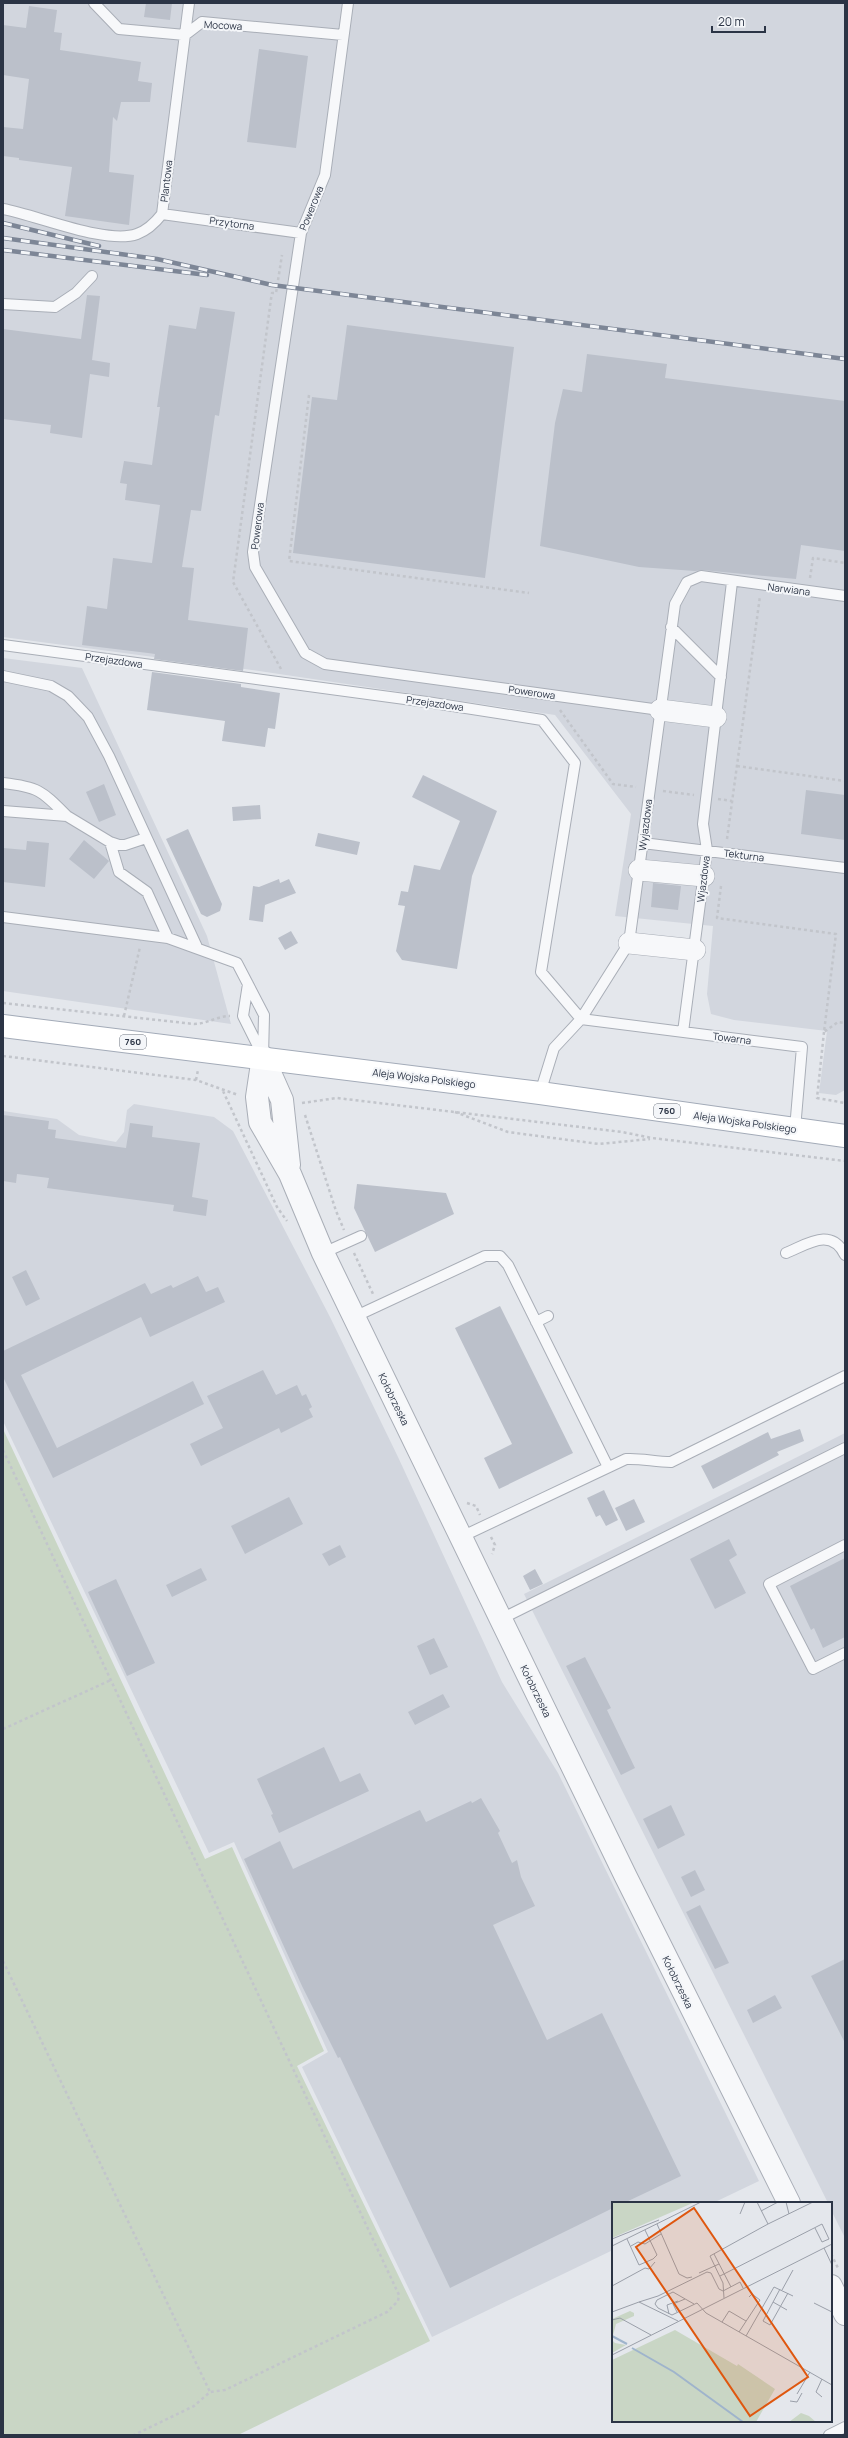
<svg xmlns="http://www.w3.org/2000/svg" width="848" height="2438" viewBox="0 0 848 2438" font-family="Manrope,sans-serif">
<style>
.built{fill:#d2d6de}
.green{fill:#c9d6c5}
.building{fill:#bbc0ca}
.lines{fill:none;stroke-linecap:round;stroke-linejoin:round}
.service-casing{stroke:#a9aeb7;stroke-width:12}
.minor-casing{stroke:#a9aeb7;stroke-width:22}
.tertiary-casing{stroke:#a9aeb7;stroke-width:24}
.primary-casing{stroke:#a3abb8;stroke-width:24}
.path{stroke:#c2c5cb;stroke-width:2.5;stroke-dasharray:3 3;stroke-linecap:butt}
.service{stroke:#f7f8fa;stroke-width:10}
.minor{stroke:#f7f8fa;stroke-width:21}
.tertiary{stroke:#f7f8fa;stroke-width:22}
.primary{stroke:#fff;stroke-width:22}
.rail-casing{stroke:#7d8696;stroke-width:4.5}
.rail{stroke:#f4f6f9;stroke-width:3;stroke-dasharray:9;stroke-linecap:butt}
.labels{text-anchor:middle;stroke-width:4;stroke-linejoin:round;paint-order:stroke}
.shield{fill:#f4f6f9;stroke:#676e7b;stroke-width:1}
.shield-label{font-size:9px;font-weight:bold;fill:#2b3445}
.street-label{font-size:10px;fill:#2b3445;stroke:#f4f6f9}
.inset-river{fill:none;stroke:#9fb4cc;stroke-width:2}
.inset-road{fill:none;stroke:#9a9fa9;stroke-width:1}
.view{fill:#df570f;fill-opacity:0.15;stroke:#df570f;stroke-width:2}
.inset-edge{fill:none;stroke:#2b3445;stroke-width:2}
</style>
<rect width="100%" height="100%" fill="#e4e7ec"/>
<path class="built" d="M3,3H845V1090L836,1095L819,1093L827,1031L734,1020L711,1014L707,994L713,926L615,916L631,814L555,715L252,670L3,637Z
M3,658L82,668L207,936L231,1024L3,991Z
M134,1104L214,1117L233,1131L330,1317L398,1457L502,1682L558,1773L759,2181L713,2203H613V2250L432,2337L302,2067L328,2052L234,1842L209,1853L3,1421V1111L57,1119L79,1135L116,1142L124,1132L127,1110Z
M845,1433V2238L831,2210V2203H828L524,1594Z"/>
<path class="green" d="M3,1429L205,1859L232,1847L324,2051L297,2066L430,2341L238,2435H3Z"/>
<path class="building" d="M146,3H172L170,20L144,17Z
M29,6L57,10L54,32L62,33L60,50L141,62L138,81L152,83L150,102H121L117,121L113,117L109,172L134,175L129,225L65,216L72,167L19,160V158L3,156V127L23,129L29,79L3,75V25L26,28Z
M259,49L308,56L296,148L247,142Z
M87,295L100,296L92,360L110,363L109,377L90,374L82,438L50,433L51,425L3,419V329L81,339Z
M200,307L235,312L219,416L215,415L201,511L191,510L182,567L194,568L188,620L248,628L243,671L154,659L155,654L148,653L82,645L87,606L107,609L113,558L152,563L160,505L125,500L127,484L120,483L124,461L152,465L160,407H157L169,325L196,329Z
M347,325L514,347L485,578L293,553L312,397L337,400Z
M587,354L667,364L665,378L845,401V551L801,545L796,579L702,570L695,571L639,567L540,546L555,423L563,389L582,392Z
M152,672L241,684V687L280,693L275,729L268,728L265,747L222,741L225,721L147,710Z
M423,775L497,811L472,876L457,969L402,960L396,951L405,906L398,905L401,891L408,892L414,865L440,870L460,821L412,797Z
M104,784L116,815L99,822L86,792Z
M806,790L845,795V840L801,834Z
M260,805L261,819L233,821L232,807Z
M188,829L222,904L220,911L207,917L201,914L166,839Z
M318,833L360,842L357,855L315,846Z
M84,840L109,861L94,879L69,859Z
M27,841L49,843L45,887L3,882V848L26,850Z
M279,879L280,883L289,879L296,893L265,905L263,922L249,920L253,886L259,887Z
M653,883L681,886L678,910L651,907Z
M291,931L298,943L285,950L278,938Z
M3,1115L49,1121L48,1129L56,1130L55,1138L126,1148L130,1123L153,1126L152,1137L200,1143L192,1197L208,1200L206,1216L173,1211L174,1205L47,1188L49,1178L17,1174L16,1183L3,1181Z
M357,1184L446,1193L454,1214L375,1252L354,1208Z
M26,1270L40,1299L26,1306L12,1277Z
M198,1276L206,1292L218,1287L225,1302L150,1337L141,1317L21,1375L57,1448L193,1381L204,1404L53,1478L3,1377V1351L145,1283L151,1294L171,1285L173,1288Z
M500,1306L573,1453L499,1489L484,1458L512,1444L455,1328Z
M263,1370L276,1395L297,1385L302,1396L306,1394L312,1407L309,1409L313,1417L281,1433L279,1428L201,1466L190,1444L223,1428L207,1396Z
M800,1429L804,1441L777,1452L779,1455L713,1489L701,1466L768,1432L771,1439Z
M604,1490L618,1520L606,1526L600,1515L596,1517L587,1498Z
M289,1497L303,1524L245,1554L231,1526Z
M634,1499L645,1522L626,1531L615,1508Z
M729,1539L737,1555L729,1560L746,1593L715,1609L690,1559Z
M340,1545L346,1557L329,1566L322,1554Z
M845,1558V1637L823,1648L814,1628L811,1630L790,1586Z
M201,1568L207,1580L172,1597L166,1585Z
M535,1569L543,1584L530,1590L523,1576Z
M116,1579L155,1663L127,1676L88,1592Z
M434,1638L448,1667L430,1675L417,1646Z
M585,1657L611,1708L607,1710L635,1768L621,1775L566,1666Z
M443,1694L450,1707L415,1725L408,1712Z
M324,1747L340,1782L360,1773L369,1791L279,1833L271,1815L273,1814L257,1779Z
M481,1798L500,1831L498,1833L512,1863L517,1860L521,1877L535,1906L493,1925L547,2040L602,2013L681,2176L624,2203H613V2208L450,2288L340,2057L338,2058L302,1986L244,1859L280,1841L293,1869L420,1810L426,1822L471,1801L472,1803Z
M671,1805L685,1835L658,1849L643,1819Z
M695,1870L705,1890L691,1897L681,1877Z
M700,1905L729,1963L715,1969L686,1912Z
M845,1959V2043L811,1976Z
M775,1995L782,2008L753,2023L747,2010Z"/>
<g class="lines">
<g class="service-casing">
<path id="service" d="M94,3L119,29L185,35L202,22L343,35
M348,3L325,175L301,233L253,552L255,567L305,653L325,664L660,710
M3,209C37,215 106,245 137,234C148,230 155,223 162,214L189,3
M162,214L301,233
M3,304L55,307L76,293L92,276
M671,627L721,677
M3,645L427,702L542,720L575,763L541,972L581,1019
M3,676L51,686L68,696L88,717L109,756L197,947
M3,783C39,787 42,791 67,816
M3,811L67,816L110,842L119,845H125L146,838
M110,842L119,872L147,892L168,938
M643,843L845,868
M3,917L168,938L237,963L264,1015L263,1057
M248,984L243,1016L263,1056
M581,1019L802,1047L795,1129
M683,1032L707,850L703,824L732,582
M540,1093L554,1048L581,1019L629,943L675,604L687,582L701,576L845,596
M323,1253L361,1236
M786,1253C808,1244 831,1227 845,1255
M354,1317L485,1256H500L508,1265L608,1467
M536,1322L548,1316
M461,1537L626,1459C641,1458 655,1462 671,1462L845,1376
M845,1545L769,1584L813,1669L845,1653
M501,1619L845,1448
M829,2435L845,2427"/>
</g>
<g class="minor-casing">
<path id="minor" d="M660,710L716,717
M639,870L704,876
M629,943L695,950"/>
</g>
<g class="tertiary-casing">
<path id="tertiary" d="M263,1057L257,1097L260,1122L290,1174L323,1253L626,1877L789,2203
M263,1057L282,1100L289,1165
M831,2286L845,2314"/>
</g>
<g class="primary-casing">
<path id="primary" d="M3,1026L540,1093L845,1136"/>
</g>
<path class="path" d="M309,395L289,561L529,593
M810,578L813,558L845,563
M281,669L233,582L271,299L272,293H276L282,255
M560,710L613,784L636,787
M737,766L845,781
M663,791L694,795
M718,799L732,801
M727,839L760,596
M721,886L717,918L836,934L824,1032L838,1022L845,1023
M3,1003L194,1024C207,1024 217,1016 230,1016
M124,1016L140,947
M824,1032L817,1098L845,1103
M3,1056L196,1080L238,1095
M196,1080L198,1070
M223,1091L277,1207L287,1221
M302,1103L337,1098L622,1132L652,1138L845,1161
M455,1112L508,1132L599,1144L650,1139
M305,1115L336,1211L344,1230
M354,1253L373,1294
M3,1450L399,2295L398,2301L387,2312L225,2390L210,2392L194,2406L134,2435
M467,1503L476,1506L480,1515
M491,1537L495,1545L492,1554
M3,1729L111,1680
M3,1961L210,2392
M831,2254L838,2268"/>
<use href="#service" class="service"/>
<use href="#minor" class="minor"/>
<use href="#tertiary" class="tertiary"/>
<use href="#primary" class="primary"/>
<g class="rail-casing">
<path id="rail" d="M3,223L99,246
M3,238L157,259L272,285L845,359
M3,250L207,275"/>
</g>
<use href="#rail" class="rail"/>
</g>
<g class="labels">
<g class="shield">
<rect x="120" y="1035" width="26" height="14" rx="3"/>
<rect x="654" y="1104" width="26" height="14" rx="3"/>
</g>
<g class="shield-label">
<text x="133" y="1045">760</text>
<text x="667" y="1114">760</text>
</g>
<g class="street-label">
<text transform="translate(223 25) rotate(3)" y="4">Mocowa</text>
<text transform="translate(166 181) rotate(-83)" y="4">Plantowa</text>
<text transform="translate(311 208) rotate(-68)" y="4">Powerowa</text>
<text transform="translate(232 223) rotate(8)" y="4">Przytorna</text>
<text transform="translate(257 526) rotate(-83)" y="4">Powerowa</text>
<text transform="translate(789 589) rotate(7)" y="4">Narwiana</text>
<text transform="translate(114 660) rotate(8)" y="4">Przejazdowa</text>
<text transform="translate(532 692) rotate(8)" y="4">Powerowa</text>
<text transform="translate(435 703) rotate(8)" y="4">Przejazdowa</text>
<text transform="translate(645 825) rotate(-83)" y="4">Wyjazdowa</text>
<text transform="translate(744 855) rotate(7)" y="4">Tekturna</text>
<text transform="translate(703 879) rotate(-83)" y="4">Wjazdowa</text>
<text transform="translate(732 1038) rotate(7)" y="4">Towarna</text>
<text transform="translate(424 1078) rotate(7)" y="4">Aleja Wojska Polskiego</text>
<text transform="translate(745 1122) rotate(8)" y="4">Aleja Wojska Polskiego</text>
<text transform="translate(394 1399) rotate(64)" y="4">Kołobrzeska</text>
<text transform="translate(536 1691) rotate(64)" y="4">Kołobrzeska</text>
<text transform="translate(678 1982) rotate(64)" y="4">Kołobrzeska</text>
</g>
</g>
<g transform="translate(612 2202)">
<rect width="220" height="220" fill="#e4e7ec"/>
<path d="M0,0H83L0,36ZM18,109L22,111V114L4,122L0,137V117ZM63,128L125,164L126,162L163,187L144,220H0V158ZM0,138L3,141L14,143L0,151ZM189,211L197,214L204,220H177Z" fill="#c9d6c5"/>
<path class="inset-river" d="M0,134L15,142M20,146L62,170L131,220"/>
<path class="inset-road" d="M145,0L156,22M174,0L177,12M149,9L166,0M128,12L133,0M45,22L67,72L75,76L80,75M156,22L201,0M0,37L47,18M15,37L27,63L41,57L45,53L33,28M0,44L89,0M19,44L26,40L33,42L49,32M212,46L220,63M102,52L119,85M87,71L107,62M108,74L210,22L217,37L210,40L203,26M0,84L33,66L37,67L43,60M168,87L151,119L158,123L176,91M170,88L181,68M111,89L128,80L131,86M112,96L111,81L98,54L156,22M27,100L46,94L95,70L99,71L107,87L111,89M161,100L175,108M202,101L220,110M82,102L61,90L45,98L43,102L46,106L60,113L85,101L94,111L220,183M0,110L27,100L66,119M65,110L61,102L73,97M57,112L55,103L66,99M0,118L8,116L39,133M110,120L117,109L134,119M127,130L148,98L140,92L137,95M134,134L162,85L181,94M0,153L220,42M185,192L198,170M210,195L204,190L210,177M178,199L185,200L190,191"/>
<path class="view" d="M82,6L196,175L138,214L24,45Z"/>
<rect width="220" height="220" class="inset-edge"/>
</g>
<rect width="848" height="2438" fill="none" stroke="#2b3445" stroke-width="8"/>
<path d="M712 26v6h53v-6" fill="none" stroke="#2b3445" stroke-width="2"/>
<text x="718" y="26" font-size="12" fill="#2b3445" stroke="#f4f6f9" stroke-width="3" paint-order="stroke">20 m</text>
</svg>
